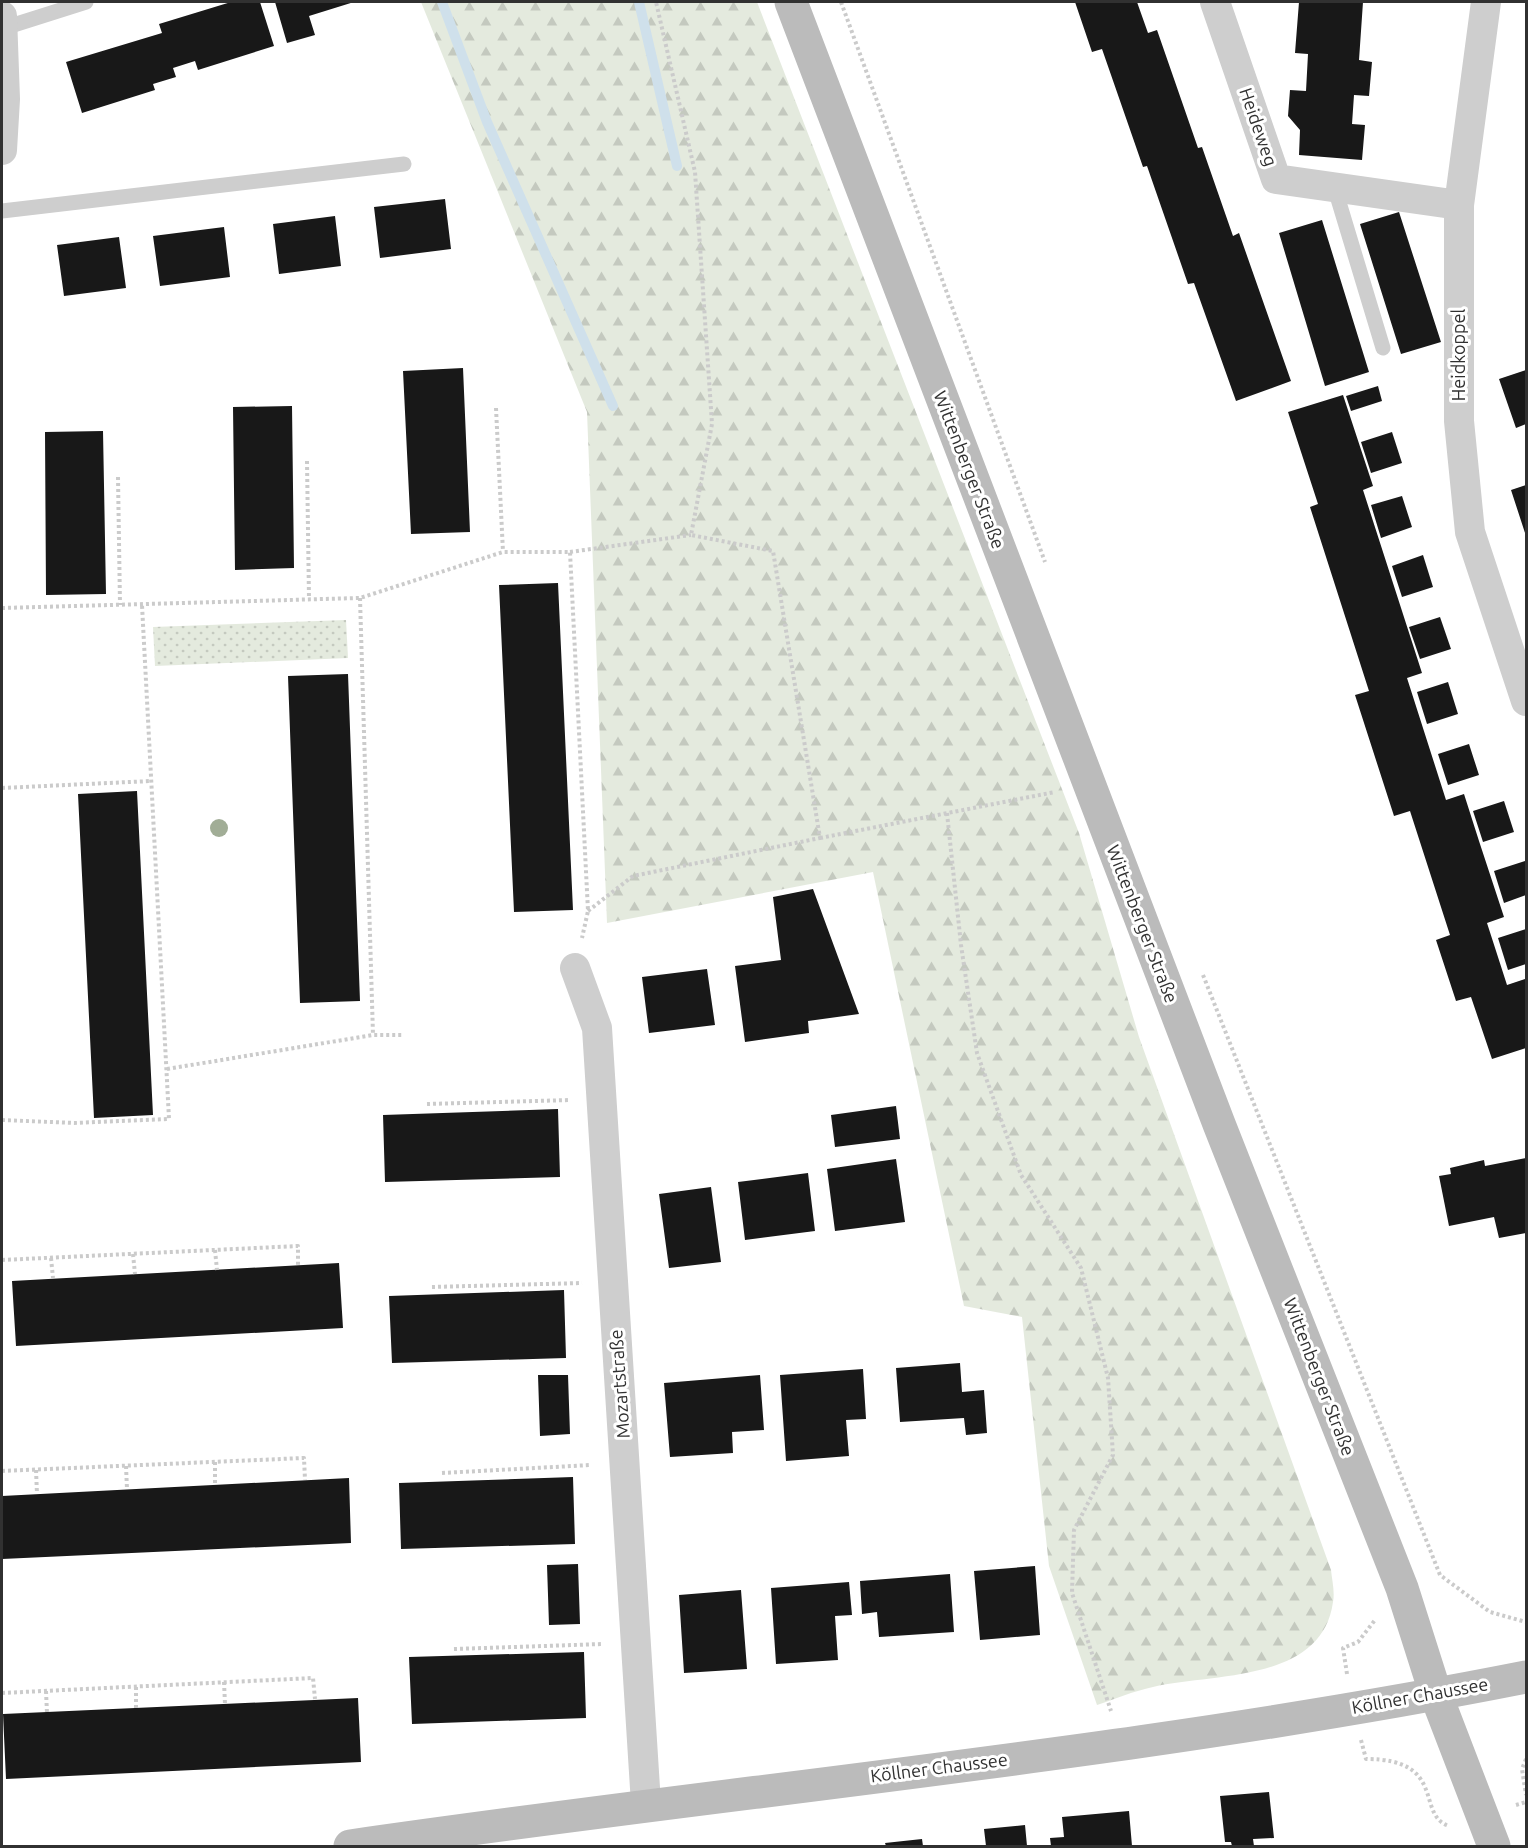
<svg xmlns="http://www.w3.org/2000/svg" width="1528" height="1848" viewBox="0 0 1528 1848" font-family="Ubuntu,sans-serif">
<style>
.grass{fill:url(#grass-dots)}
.forest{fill:url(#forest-firs)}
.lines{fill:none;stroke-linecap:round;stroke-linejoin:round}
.stream{stroke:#cfe0eb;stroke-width:10}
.building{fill:#181818}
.path{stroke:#cbcbcb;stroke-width:4;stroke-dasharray:3 3;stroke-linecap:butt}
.lane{stroke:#cecece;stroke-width:15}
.street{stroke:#cecece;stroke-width:30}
.secondary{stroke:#bbb;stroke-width:33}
.tree{fill:#a1ad96}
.labels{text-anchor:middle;stroke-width:6;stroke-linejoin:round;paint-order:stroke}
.street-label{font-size:18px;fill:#313131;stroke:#fff}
</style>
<defs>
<pattern id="grass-dots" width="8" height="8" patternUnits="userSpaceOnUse" patternTransform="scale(1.5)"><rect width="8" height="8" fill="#e4eade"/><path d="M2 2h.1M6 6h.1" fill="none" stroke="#c4c9bf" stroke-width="1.8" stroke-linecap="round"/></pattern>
<pattern id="forest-firs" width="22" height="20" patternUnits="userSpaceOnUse" patternTransform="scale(1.5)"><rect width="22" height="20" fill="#e4eade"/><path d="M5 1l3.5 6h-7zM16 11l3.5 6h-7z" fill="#c4c9bf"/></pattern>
</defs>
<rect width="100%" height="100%" fill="#fff"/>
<path class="grass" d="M346,620L348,658L155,666L153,627Z"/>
<path class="forest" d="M421,2H757L1079,833L1139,1037L1331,1570C1332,1580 1335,1592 1333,1602C1322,1683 1213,1673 1153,1687C1134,1691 1115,1699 1097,1705L1049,1566L1022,1317L964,1306L873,872L607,923L587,412Z"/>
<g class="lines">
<path class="stream" d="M442,2L487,122L613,406
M639,2L677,166"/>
</g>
<path class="building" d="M231,2H260L274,46L198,70L195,61L173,68L176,77L153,84L155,90L82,113L66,62L162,33L159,24Z
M275,2H354L309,16L315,35L287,43Z
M1075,2H1137L1148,33L1157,30L1198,148L1202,147L1233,236L1239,233L1291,381L1236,401L1194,283L1188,284L1147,166L1143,167L1102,49L1092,52Z
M1299,2H1363L1359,60L1372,62L1369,96L1354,95L1352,124L1365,125L1362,160L1299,155L1300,130L1288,116L1290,90L1306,91L1308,54L1295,53Z
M445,199L451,249L380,258L374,207Z
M1399,212L1441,342L1401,354L1360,224Z
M335,216L341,266L279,274L273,224Z
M1322,220L1369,372L1325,386L1279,233Z
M224,227L230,277L160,286L153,236Z
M119,237L126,288L64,296L57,245Z
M463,368L470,532L411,534L403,371Z
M1526,370V424L1516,428L1499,379Z
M1378,386L1382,401L1351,411L1346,396Z
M1343,395L1373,486L1363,490L1422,673L1407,678L1446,800L1464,794L1479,841L1504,917L1487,923L1507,985L1525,979L1526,983V1048L1492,1059L1471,997L1456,1001L1436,940L1450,935L1410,811L1394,816L1355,695L1369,691L1310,507L1318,504L1288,412Z
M292,406L294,568L235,570L233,407Z
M103,431L106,594L46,595L45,432Z
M1392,432L1402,463L1371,473L1361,442Z
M1526,485V536L1511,490Z
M1402,496L1412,527L1381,538L1371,505Z
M1423,555L1433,587L1402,597L1392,566Z
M558,583L573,910L514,912L499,585Z
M1440,617L1451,649L1420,659L1409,627Z
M348,674L360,1001L300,1003L288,676Z
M1448,682L1458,714L1427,724L1417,692Z
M1469,744L1479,775L1448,785L1438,754Z
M137,791L153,1115L94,1118L78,794Z
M1504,801L1514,832L1483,842L1473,811Z
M1525,861L1526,895L1504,903L1494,871Z
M813,889L859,1014L808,1021L809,1033L745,1042L735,966L781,960L773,897Z
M1526,929V964L1508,970L1498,938Z
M707,969L715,1025L649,1033L642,977Z
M896,1106L900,1139L835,1147L831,1115Z
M558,1109L560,1177L385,1182L383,1115Z
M1526,1158V1233L1499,1238L1494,1217L1449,1226L1439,1176L1451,1174L1450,1168L1484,1160L1485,1166Z
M896,1159L905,1222L835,1231L827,1169Z
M808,1173L815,1231L745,1240L738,1182Z
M711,1187L721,1262L669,1268L659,1194Z
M339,1263L343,1328L16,1346L12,1281Z
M564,1290L566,1358L392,1363L389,1296Z
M960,1363L962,1392L984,1390L987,1433L966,1435L964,1418L900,1422L896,1368Z
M863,1369L866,1419L846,1420L849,1456L786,1461L780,1375Z
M538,1375H568L570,1434L540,1436Z
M760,1375L764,1430L732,1432L733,1453L670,1457L664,1383Z
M573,1477L575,1544L401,1549L399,1483Z
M349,1478L351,1543L2,1559V1496Z
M578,1564L580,1624L549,1625L547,1565Z
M1035,1566L1040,1635L980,1640L974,1571Z
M950,1574L954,1632L879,1637L877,1612L862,1614L860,1581Z
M849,1582L852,1615L835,1616L838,1660L776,1664L771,1588Z
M741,1590L747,1669L684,1673L679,1595Z
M584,1652L586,1718L412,1724L409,1657Z
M358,1698L361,1762L6,1779L3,1714Z
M1269,1792L1274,1838L1253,1839L1254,1846H1232L1231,1842H1225L1220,1796Z
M1129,1811L1132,1846H1051L1050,1838L1064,1837L1062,1817Z
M1025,1825L1027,1846H986L984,1829Z
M922,1839L923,1846H886L885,1843Z"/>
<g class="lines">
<path class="path" d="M841,2L1045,562
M496,408L503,552
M307,461L309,599
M118,477L120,605
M570,552L691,535
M360,598L373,1035
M2,608L360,598L503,552H570L588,911L582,938
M2,788L151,781
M947,813L961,945L977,1053L1021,1175L1081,1268L1108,1378L1113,1455L1074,1530L1072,1593L1111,1711
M820,838L1055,792
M588,911L633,876L820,838L773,551L691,535L712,424L695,172L656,2
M1203,975L1440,1575L1490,1612L1526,1622
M167,1069L373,1035H404
M427,1104L570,1100
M2,1120L74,1123L169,1119L142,605
M215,1250L217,1270
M133,1254L135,1274
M51,1258L53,1278
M2,1260L298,1246V1265
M432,1287L582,1283
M215,1462V1484
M126,1466L127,1489
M36,1470L37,1494
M2,1471L304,1458L305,1480
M442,1473L591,1465
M454,1649L603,1644
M1347,1674L1343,1648L1358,1642L1375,1620
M224,1682L225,1704
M136,1687V1708
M46,1691L47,1713
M2,1693L313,1678L315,1699
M1361,1740L1366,1759C1448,1759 1415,1815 1449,1826
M1526,1759L1522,1769L1526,1795
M1516,1805L1526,1802"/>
<path class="lane" d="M4,28L86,2
M1335,189L1383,348
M2,211L404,164"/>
<path class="street" d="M1215,2L1276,179L1459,205
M1486,2L1459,205V421L1470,532L1526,701
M2,16L5,99L2,150
M575,968L597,1028L646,1804"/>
<path class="secondary" d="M791,2L1219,1124L1402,1588L1436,1695L1494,1846
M350,1846C742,1789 1138,1754 1526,1677"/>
</g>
<circle class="tree" cx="219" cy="828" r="9"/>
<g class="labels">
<g class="street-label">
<text transform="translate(1258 127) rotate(71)" y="6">Heideweg</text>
<text transform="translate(1459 355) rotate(-90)" y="6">Heidkoppel</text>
<text transform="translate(969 470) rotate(69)" y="6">Wittenberger Straße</text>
<text transform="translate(1142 924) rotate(69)" y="6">Wittenberger Straße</text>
<text transform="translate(1319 1377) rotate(69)" y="6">Wittenberger Straße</text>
<text transform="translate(620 1384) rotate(-94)" y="6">Mozartstraße</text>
<text transform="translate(1420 1696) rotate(-10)" y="6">Köllner Chaussee</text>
<text transform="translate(939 1768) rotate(-7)" y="6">Köllner Chaussee</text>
</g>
</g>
<rect width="1528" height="1848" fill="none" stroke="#313131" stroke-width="6"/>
</svg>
